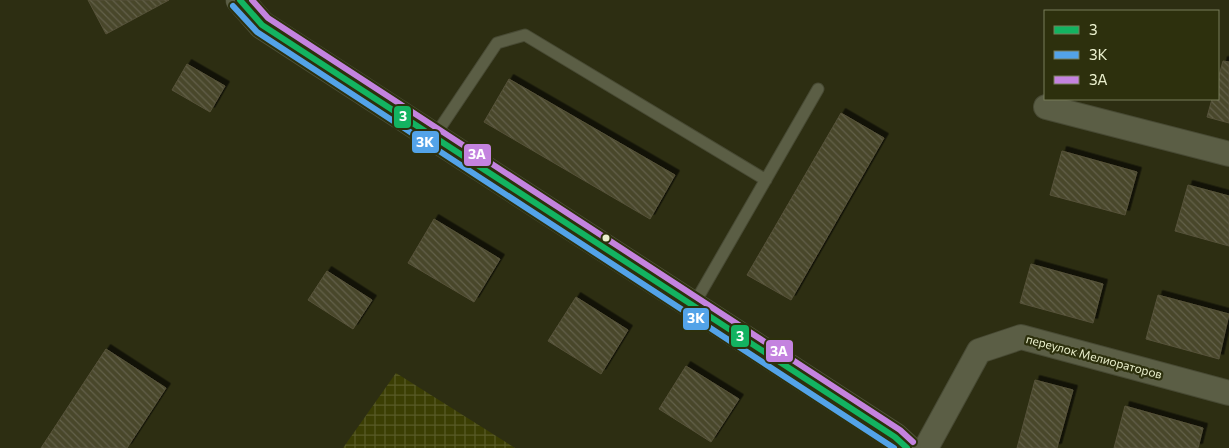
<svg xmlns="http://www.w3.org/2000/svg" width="1229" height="448" viewBox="0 0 1229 448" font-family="Commissioner,sans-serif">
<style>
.industrial{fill:url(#industrial-grid)}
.building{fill:url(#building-back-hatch);stroke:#565239;filter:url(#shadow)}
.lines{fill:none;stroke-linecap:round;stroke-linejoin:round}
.lane-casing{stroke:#484a34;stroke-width:13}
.street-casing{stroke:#484a34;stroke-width:26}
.secondary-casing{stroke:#484a34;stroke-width:29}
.lane{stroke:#5b5e45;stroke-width:11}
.street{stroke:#5b5e45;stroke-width:24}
.secondary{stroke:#5b5e45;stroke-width:28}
.bus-1-casing{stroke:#2d300d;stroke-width:10}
.bus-2-casing{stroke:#2d300d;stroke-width:10}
.bus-3-casing{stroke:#2d300d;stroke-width:10}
.bus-1{stroke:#13b361;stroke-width:6}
.bus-2{stroke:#53a3e8;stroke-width:6}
.bus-3{stroke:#c483df;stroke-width:6}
.bus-dot{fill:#eaefcd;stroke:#2d300d;stroke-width:2}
.labels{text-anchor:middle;stroke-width:4.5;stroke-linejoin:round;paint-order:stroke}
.street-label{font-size:12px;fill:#eaefcd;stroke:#2d300d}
.line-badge{stroke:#2d300d;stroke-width:2}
.badge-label{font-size:14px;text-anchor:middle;font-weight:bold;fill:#fff}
</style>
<defs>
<pattern id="industrial-grid" width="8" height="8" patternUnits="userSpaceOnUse" patternTransform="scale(1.25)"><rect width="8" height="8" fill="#3b3e03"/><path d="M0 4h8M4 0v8" fill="none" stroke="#585a27"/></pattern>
<pattern id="building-back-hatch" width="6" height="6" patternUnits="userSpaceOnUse" patternTransform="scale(1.25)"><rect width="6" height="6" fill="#48462c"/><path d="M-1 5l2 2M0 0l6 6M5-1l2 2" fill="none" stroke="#636149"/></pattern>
<filter id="shadow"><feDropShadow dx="4.5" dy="-4.5" stdDeviation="0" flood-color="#0009"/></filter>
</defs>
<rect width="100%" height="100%" fill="#2d2e12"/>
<path class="industrial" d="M396,373L515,448H343Z"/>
<path class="building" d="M88,0H169L106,34Z
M1223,61L1229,62V123L1207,117L1212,99H1218V79Z
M187,64L225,86L210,112L172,90Z
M509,79L675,175L650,219L484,122Z
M841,113L884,138L791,300L747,275Z
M1062,151L1137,172L1125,215L1050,195Z
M1188,185L1229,196V246L1175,231Z
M434,219L500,259L474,302L408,263Z
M1031,264L1103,284L1093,323L1020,303Z
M327,271L372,300L353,329L308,300Z
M1158,295L1229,314L1219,359L1146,339Z
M576,297L628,330L601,374L548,341Z
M106,349L166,388L127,448H41Z
M686,366L739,399L711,442L659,409Z
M1035,380L1073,390L1057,448H1017Z
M1125,406L1203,428L1198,448H1114Z"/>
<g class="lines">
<g class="lane-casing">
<path id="lane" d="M434,137L497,43L525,35L766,180
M693,306L818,89"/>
</g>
<g class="street-casing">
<path id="street" d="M1046,107L1229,154
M926,448L979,351L1021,337L1229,393"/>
</g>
<g class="secondary-casing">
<path id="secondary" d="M240,0L262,25L895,437L907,448"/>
</g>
<use href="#lane" class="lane"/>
<use href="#street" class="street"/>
<use href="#secondary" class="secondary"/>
<g class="bus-1-casing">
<path id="bus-1" d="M240,0L262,25L895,437L907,448"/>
</g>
<g class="bus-2-casing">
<path id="bus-2" d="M233,6L257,32L894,448"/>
</g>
<g class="bus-3-casing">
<path id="bus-3" d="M252,0L268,18L900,430L913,442"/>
</g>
<use href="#bus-1" class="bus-1"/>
<use href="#bus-2" class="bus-2"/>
<use href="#bus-3" class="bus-3"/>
</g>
<circle class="bus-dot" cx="606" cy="238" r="4.5"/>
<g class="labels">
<g class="street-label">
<text transform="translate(1094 357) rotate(15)" y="4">переулок Мелиораторов</text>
</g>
</g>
<g class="line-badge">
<rect x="393" y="105" width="19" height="24" rx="5" fill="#13b361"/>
<rect x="411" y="130" width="29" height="24" rx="5" fill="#53a3e8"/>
<rect x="463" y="143" width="29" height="24" rx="5" fill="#c483df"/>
<rect x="682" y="307" width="28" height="24" rx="5" fill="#53a3e8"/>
<rect x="730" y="324" width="20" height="24" rx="5" fill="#13b361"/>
<rect x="765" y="339" width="29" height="24" rx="5" fill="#c483df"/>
</g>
<g class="badge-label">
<text x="403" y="121">3</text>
<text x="425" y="147">3К</text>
<text x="477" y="159">3А</text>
<text x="696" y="323">3К</text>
<text x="740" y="341">3</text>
<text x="779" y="356">3А</text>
</g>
<rect x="1044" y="10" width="175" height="90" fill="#2d300d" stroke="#797c5a"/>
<rect x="1054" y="26" width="25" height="8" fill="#13b361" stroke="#797c5a"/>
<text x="1089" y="35" font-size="15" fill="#eaefcd">3</text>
<rect x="1054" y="51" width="25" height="8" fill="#53a3e8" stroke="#797c5a"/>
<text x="1089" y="60" font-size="15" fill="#eaefcd">3К</text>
<rect x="1054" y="76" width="25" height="8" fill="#c483df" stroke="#797c5a"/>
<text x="1089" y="85" font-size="15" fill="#eaefcd">3А</text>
</svg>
